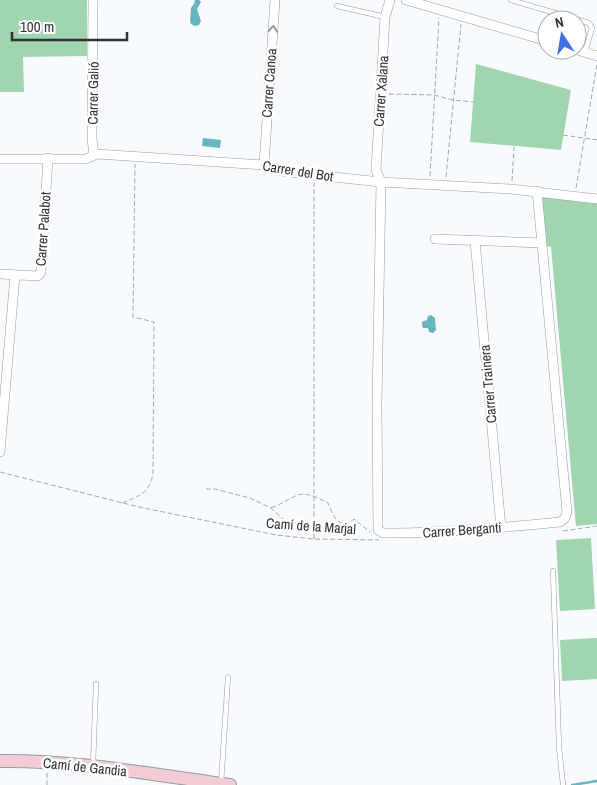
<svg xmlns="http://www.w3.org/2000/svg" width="597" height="785" viewBox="0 0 597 785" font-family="'Archivo Narrow',sans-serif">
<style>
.green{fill:#a1d5b0}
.water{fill:#67b6bf}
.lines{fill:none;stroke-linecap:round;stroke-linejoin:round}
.stream{stroke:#67b6bf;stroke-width:2.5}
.service-casing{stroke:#959b9f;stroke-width:5.5}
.minor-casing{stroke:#959b9f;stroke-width:10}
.secondary-casing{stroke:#959b9f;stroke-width:14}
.path{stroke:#a4a8ab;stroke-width:1;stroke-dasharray:5 2.5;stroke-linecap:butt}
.service{stroke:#fff;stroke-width:4.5}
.minor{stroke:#fff;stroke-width:9}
.secondary{stroke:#f3ccd5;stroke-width:12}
.oneway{stroke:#98989a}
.labels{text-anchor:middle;stroke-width:5;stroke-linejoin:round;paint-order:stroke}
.street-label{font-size:14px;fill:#303234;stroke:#fff}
</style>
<rect width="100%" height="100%" fill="#f7fbff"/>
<path class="green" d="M0,0H87V56L23,57L24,92H0Z
M476,64L571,90L561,150L470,142Z
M542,197L597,204V524L576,526L551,247L546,246Z
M591,538L595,609L560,611L556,540Z
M597,638V679L562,681L560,640Z"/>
<path class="water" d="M195,0H199L201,2L197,9L201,21L199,25L195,26L191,24L190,21L191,8L194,4Z
M203,138L221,140L220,148L202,146Z
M431,315L435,318L436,330L433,333L429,332L428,328H423L422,325V322L427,320L428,316Z"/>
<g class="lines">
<path class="stream" d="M572,785L597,781"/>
<g class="service-casing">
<path id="service" d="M511,0L589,23L592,28L585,52
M337,6L385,17
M553,571L559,747L563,785
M93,765L96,684
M221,783L228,677"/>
</g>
<g class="minor-casing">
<path id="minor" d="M93,0L92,139L94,155
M390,0L385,17L376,170L381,182L377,404L378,530L383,533C442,533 501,528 560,522L565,518L567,512L537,191
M406,0L547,41
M577,50L597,56
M0,159H86L97,154L264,165L274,170L314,175L381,182L511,189L597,199
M264,165L275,0
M435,239L542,243
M475,241L501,528
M0,274L38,276L41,272L48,158
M0,452L15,275"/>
</g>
<g class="secondary-casing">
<path id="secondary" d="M0,761C74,760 156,775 230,785"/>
</g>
<path class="path" d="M389,94L434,95L453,100L473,102
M563,135L597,140
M430,176L439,18
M446,177L461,24
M512,181L514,147
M576,188L597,64
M0,472L139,507L276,535L314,539L379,540
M206,489H215L250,498L271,508L286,522L312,525
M122,503C139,496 149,494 153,474L154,322L133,317L135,164
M271,508C299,497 296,486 328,503C332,511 334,524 347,524L354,519L370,532
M563,531L597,526
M314,539V183
M47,773V785"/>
<use href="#service" class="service"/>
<use href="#minor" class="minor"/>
<use href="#secondary" class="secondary"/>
</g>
<defs><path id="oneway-chevron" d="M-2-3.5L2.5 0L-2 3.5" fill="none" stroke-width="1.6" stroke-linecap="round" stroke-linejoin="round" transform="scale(1.25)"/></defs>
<use class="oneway" href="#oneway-chevron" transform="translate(273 29) rotate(-86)"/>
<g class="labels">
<g class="street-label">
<text transform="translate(269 83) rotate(-86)" y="5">Carrer Canoa</text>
<text transform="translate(381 91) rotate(-86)" y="5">Carrer Xalana</text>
<text transform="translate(93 93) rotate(-89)" y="5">Carrer Galió</text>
<text transform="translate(298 171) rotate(9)" y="5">Carrer del Bot</text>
<text transform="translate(43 229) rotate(-86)" y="5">Carrer Palabot</text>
<text transform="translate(488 384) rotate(-95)" y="5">Carrer Trainera</text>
<text transform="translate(311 526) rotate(4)" y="5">Camí de la Marjal</text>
<text transform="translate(462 530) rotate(-4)" y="5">Carrer Bergantí</text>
<text transform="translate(85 767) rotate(6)" y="5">Camí de Gandia</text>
</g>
</g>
<g transform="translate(562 35) rotate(348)"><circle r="24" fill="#ffffff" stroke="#acadae"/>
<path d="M0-4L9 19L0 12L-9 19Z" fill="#3d6fe0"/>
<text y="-8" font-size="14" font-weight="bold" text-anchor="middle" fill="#303234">N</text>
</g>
<path d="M12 32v8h115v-8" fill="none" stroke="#303234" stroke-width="2.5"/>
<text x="20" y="32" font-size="15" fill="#303234" stroke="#ffffff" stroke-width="4" paint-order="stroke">100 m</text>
</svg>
